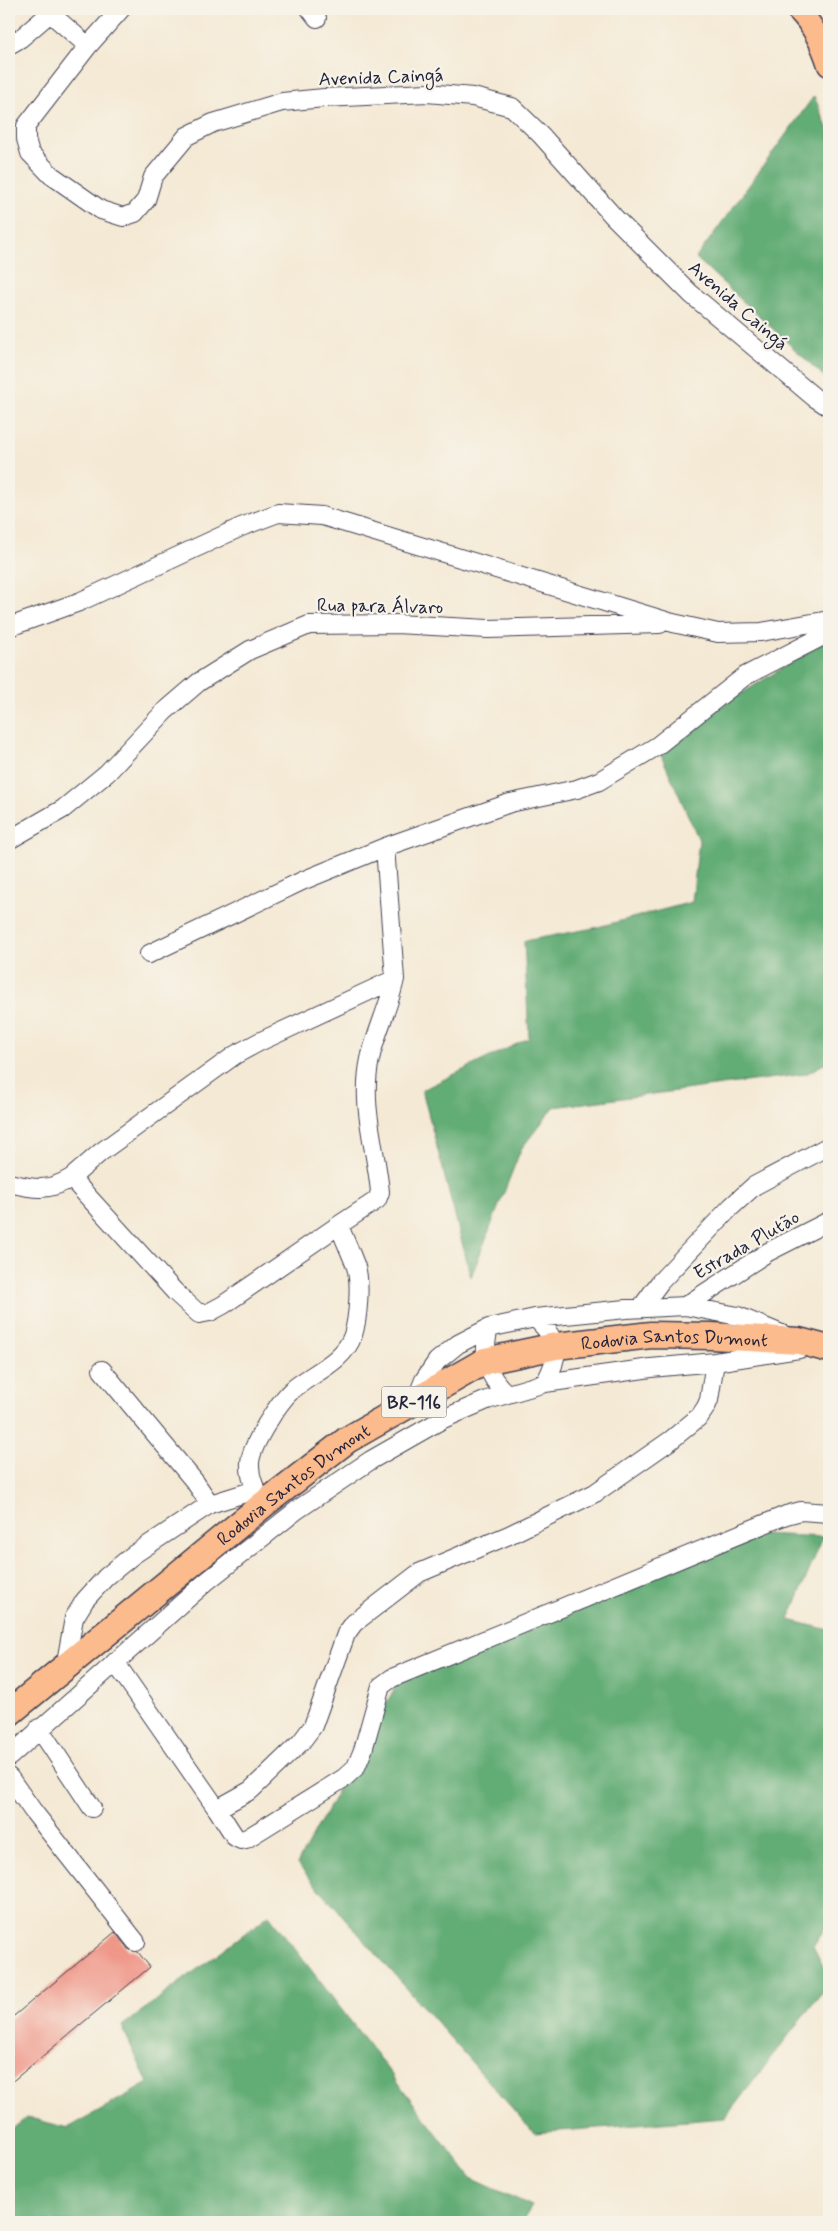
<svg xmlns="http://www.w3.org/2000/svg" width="838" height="2231" viewBox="0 0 838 2231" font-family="Mynerve,sans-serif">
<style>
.forest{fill:#62ac74;stroke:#426758}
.building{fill:#ef9789}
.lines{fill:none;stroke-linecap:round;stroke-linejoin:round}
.minor-casing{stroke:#424052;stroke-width:20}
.major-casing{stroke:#424052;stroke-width:25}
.highway-casing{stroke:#424052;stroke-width:29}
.minor{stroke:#fff;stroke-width:18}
.major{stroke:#fbbb8d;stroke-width:22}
.highway{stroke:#fbbb8d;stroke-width:26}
.labels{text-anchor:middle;stroke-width:4.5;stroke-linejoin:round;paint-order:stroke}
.shield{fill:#f7f3e8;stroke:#62616f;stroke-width:1}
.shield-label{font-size:18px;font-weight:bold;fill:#22223b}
.street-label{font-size:19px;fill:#22223b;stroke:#f7f3e8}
</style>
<rect width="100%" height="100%" fill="#f7f3e8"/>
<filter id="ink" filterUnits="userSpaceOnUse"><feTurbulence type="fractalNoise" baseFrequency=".02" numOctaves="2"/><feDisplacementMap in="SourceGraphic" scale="10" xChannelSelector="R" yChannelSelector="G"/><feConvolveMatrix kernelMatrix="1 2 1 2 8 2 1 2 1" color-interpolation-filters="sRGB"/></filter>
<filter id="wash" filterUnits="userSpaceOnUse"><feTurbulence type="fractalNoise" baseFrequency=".0096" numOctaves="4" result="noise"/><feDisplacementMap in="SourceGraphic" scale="20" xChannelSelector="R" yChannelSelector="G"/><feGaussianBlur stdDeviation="1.12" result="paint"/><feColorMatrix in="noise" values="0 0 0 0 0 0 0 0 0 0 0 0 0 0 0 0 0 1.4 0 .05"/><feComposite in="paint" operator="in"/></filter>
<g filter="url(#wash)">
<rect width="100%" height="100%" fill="#f4e9d4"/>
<path class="forest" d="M814,96L829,132V381L696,258Z
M829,639V1061L806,1074L554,1107L521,1149L471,1277L422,1090L529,1038L524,941L594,928L692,902L699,840L657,746Z
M741,1533L823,1537L789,1620L829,1630V1922L813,1946L829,1978V1983L725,2118L534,2133L297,1864L397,1684Z
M269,1915L471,2178L532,2206L522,2222H9V2132L26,2117L68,2128L148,2083L122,2026Z"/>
<g id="blocks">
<path class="building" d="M115,1932L128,1949L138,1952L150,1967L9,2084V2020Z"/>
</g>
</g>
<g filter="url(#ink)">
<use href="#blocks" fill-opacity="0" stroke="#424052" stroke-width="1"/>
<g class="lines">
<g class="minor-casing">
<path id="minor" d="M121,9L88,46L26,126V139L30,153L51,175L101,210L123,217L135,213L146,200L153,177L187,136L213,123L282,102L324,98L427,93L473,97L512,107L541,135L614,217L691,294L815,398L829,407
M310,9L317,18
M51,14L88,46
M9,45L21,38L55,9
M9,627L79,602L241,527L278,513L322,516L673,623L718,633L761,632L829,620
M9,840L63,809L107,773L164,712L199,682L250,650L309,625L396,624L488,629L660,624
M385,847L510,803L577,789L599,781L657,746L745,676L829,633
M149,954L302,881L385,847L395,979C389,1007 376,1032 370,1059C360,1106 376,1147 380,1192L377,1200L339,1225C344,1239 351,1253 356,1267C361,1283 358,1319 353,1335C344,1362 312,1373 292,1390C278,1403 252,1444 250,1462C249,1478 256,1491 264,1504
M71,1178L101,1152L235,1055L259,1042L395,979
M9,1183C34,1189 48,1192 71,1178L175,1292L199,1314L210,1312L223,1305L339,1225
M685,1306L768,1252L829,1221
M641,1308L660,1282L731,1207L754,1186L829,1146
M535,1318C560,1341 561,1354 545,1383
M489,1328C482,1355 486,1376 507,1394
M102,1370L195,1482L210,1504
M415,1402L424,1380L437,1361L458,1344L489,1328L535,1318L626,1309L685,1306L738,1316L784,1335
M115,1662L217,1809L251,1790L301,1742L313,1726L346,1634L354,1623L419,1573L509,1535L595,1493L671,1440L700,1416L706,1407L709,1400L715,1362
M60,1667L66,1662L74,1618L85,1600L106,1577L133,1555L210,1504L255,1490
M39,1728L92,1808
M9,1757L206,1582L297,1510L371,1460L443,1419L487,1400L545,1383L651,1368L715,1362L799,1349
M9,1777L33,1811L136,1942
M217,1809L235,1837L241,1840L246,1839L344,1778L356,1767L363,1750L381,1686L392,1678L786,1515L801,1511L829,1513"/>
</g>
<g class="major-casing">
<path id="major" d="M797,9C812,23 823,46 829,65"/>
</g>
<g class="highway-casing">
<g id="highway">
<path id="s1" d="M9,1713L264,1504L347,1440L485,1361L556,1346L651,1335L711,1336L799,1341L829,1349"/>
</g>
</g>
<use href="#minor" class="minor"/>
<use href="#major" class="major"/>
<use href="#highway" class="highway"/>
</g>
</g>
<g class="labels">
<rect class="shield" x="381.5" y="1386.5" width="65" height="31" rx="4"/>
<g class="shield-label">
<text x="414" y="1408">BR-116</text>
</g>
<g class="street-label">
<text transform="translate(381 76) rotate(-2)" y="7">Avenida Caingá</text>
<text transform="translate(739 305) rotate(41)" y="7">Avenida Caingá</text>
<text transform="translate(380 605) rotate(1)" y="7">Rua para Álvaro</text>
<text transform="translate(746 1244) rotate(-30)" y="7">Estrada Plutão</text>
<text dy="7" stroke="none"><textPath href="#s1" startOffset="785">Rodovia Santos Dumont</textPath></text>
<text dy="7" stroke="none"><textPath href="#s1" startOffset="365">Rodovia Santos Dumont</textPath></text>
</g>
</g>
<rect width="838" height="2231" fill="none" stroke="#f7f3e8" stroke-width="30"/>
</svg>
